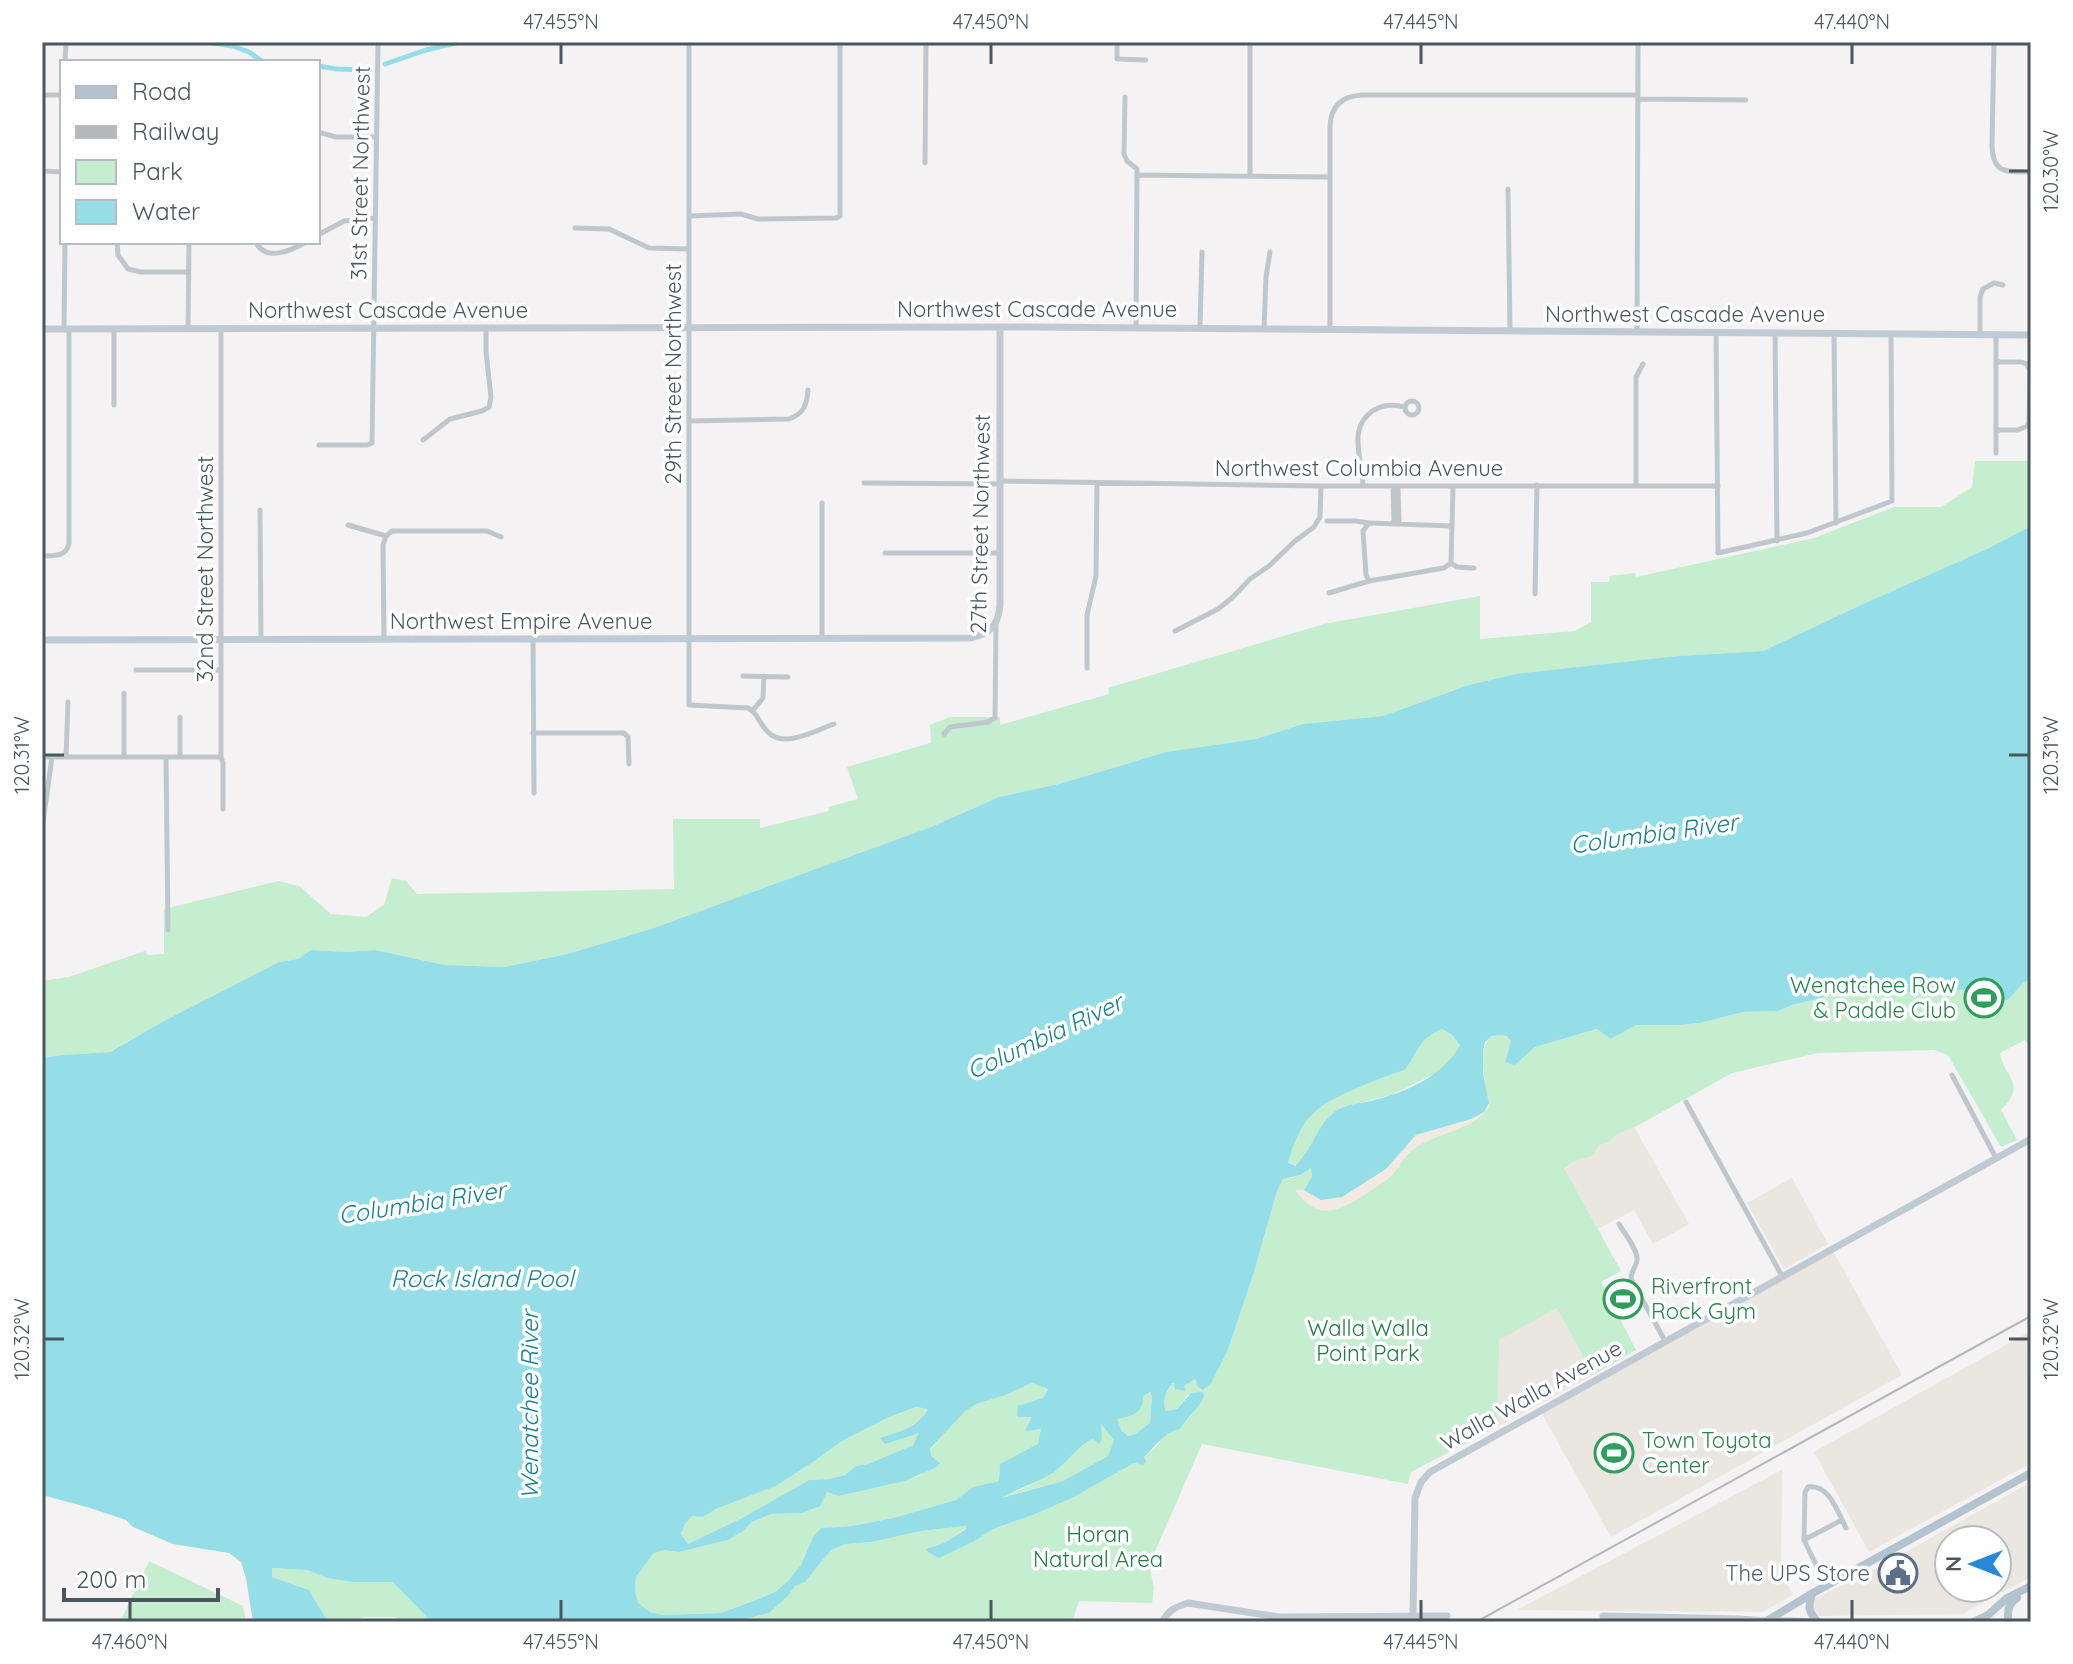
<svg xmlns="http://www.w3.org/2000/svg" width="2073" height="1664" viewBox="0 0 2073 1664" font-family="Quicksand,sans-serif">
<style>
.commercial{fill:#eae6e0;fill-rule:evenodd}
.green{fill:#c5edd0}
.sand{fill:#f0eae2}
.water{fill:#95dee7;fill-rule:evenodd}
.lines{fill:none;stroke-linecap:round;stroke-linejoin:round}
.canal{stroke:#95dee7;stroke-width:5}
.street{stroke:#bfc7cd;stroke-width:5}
.secondary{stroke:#bfcad2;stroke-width:7}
.primary{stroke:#b4c4ce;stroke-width:8}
.rail{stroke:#b5b8bb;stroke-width:2}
.ticks{fill:none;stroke:#4b575e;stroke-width:3}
.labels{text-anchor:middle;stroke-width:7;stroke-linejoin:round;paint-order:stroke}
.street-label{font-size:22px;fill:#4b575e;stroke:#fff}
.leisure-label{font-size:22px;fill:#27864d;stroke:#fff;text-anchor:start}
.park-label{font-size:22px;fill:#1f7c44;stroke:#fff}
.service-label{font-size:22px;fill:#4e5e75;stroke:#fff;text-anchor:end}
.water-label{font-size:24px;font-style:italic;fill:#16828f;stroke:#fff}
.neatline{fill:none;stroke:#4b575e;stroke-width:3}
.ticks-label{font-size:20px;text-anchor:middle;fill:#4b575e}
</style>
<rect width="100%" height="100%" fill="#f4f2f2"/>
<path class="commercial" d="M1634,1127L1689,1224L1653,1244L1634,1210L1598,1229L1564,1169L1578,1159L1591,1157L1599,1145L1609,1142L1617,1134Z
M1792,1178L1828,1244L1784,1269L1747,1203Z
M1833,1251L1902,1375L1611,1537L1542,1414Z
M1557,1308L1593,1375L1497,1427L1498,1340Z
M2031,1331V1463L1869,1552L1814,1452Z
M1782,1470L1781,1573L1793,1595L1762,1612L1517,1610Z
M2031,1482V1577L1962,1614L1814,1616L1812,1600L1877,1568ZM1949,1540H1997V1588H1949Z"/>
<path class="green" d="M1975,461H2031V526L1987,549L1863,604L1763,651L1678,656L1466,686L1383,716L1303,724L1256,739L1166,752L1059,784L999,797L931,827L651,929L567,954L504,967L444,965L376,950L347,952L311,950L298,959L279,962L162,1022L109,1052L62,1055L42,1058V981L69,977L145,951L148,955L164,954V909L279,881L299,886L331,914L366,917L384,905L392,878L406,881L417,894L674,889L673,819H760V828L829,811L828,807L858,799L847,767L931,743L930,725L950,717H1000V725L1109,694L1108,688L1324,624L1480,596V639L1575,631L1591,622V582H1609L1610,576L1635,573L1636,577L1814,538L1894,507H1941L1972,487Z
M2031,981V1049L2025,1040L2000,1053C2004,1079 2028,1082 2001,1110L2017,1140L2001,1147L1948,1055L1934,1050L1818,1053L1732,1073L1635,1127L1617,1134L1609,1142L1599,1145L1591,1157L1578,1159L1564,1168L1621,1271L1601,1282L1636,1350L1593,1375L1557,1308L1499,1340L1497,1427L1411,1472L1408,1484L1202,1444L1149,1565L1154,1588L1152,1603L1079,1601L1072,1622H733L769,1613L788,1596L795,1586L805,1582L831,1550L846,1544L872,1542L921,1531L966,1526V1528L944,1543L926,1549L939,1558L973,1542L993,1529L1035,1514L1072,1498L1134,1463L1143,1465L1144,1457L1157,1446L1164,1435L1176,1429H1180L1185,1420L1191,1416L1203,1392L1188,1395L1177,1409L1166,1411C1161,1401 1167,1391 1173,1382L1184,1386L1195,1379L1204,1390L1212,1380L1227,1352L1254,1272L1277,1191L1283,1178H1292L1311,1167L1312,1177L1305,1190L1471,1119L1489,1103C1486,1086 1474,1043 1494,1036C1502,1033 1506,1036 1511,1041L1505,1061L1515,1065L1535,1047L1598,1029L1611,1039L1636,1025H1680L1700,1023L1743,1012L1778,1011L1792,1005L1833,995L1981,989L1986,993L2009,999L2024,982Z
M1442,1029L1452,1035L1460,1045L1454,1057L1441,1071L1391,1095L1363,1102L1331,1114L1303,1158L1294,1166L1288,1163C1292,1149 1296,1134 1305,1122C1325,1096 1374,1079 1405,1070C1420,1050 1417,1040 1442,1029Z
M1032,1383L1048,1388L1026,1430L1042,1429L1038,1445L1000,1464L999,1481L973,1487L956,1500L893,1518L852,1526L821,1528L813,1537L801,1565L788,1581L775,1592L756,1600L721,1613L663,1615L650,1612L638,1604L635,1591L636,1577L654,1553L664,1550L679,1552L728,1540L743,1531L752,1522L771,1514L802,1513L827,1492L840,1496L905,1481L921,1475L931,1456L930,1450L964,1411L976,1404L1003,1396Z
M1150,1392L1152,1396L1150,1423L1135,1434L1128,1436L1122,1431L1116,1418L1127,1417L1142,1396Z
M916,1407L929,1409L923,1419L902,1431L920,1432L913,1445L868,1464L856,1466L845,1475L829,1479L809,1480L742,1518L688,1544L681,1534L685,1524L692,1515L703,1517L716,1509L776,1486L813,1462L842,1441L889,1417Z
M1100,1422L1114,1440L1108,1456L1063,1481L997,1499C1016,1491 1038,1483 1055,1471C1068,1461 1078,1446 1093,1439Z
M149,1561L243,1606L246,1622H120Z
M271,1568L307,1570L327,1578L352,1582H394L429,1618L424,1622H405L394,1617H364L356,1622H328L309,1590L272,1577Z"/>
<path class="sand" d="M1489,1103V1107C1475,1130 1435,1133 1414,1149C1405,1155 1401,1165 1394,1173C1388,1181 1377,1186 1369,1192C1341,1210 1319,1224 1295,1190H1304L1321,1200L1407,1147L1416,1135L1471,1119L1484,1112Z"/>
<path class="water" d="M2031,526V981L2024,982L2009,999L1996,1004L1981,989L1833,995L1792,1005L1778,1011L1743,1012L1700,1023L1680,1025H1636L1611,1039L1597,1029L1535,1047L1515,1065L1505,1062L1511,1041L1506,1036L1501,1035L1492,1036L1485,1042L1483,1051V1073L1489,1103L1484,1112L1471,1119L1416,1135L1386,1169L1342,1197L1321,1200L1304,1190L1312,1177L1311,1168L1300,1175L1283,1179L1277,1191L1254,1272L1227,1352L1211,1383L1203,1390L1198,1387L1195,1379L1184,1386L1186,1391L1175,1389L1174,1383H1172C1167,1391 1161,1401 1166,1411L1177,1409L1191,1393L1203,1392L1204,1397C1198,1409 1187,1417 1180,1429C1164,1432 1156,1446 1144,1457L1146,1461L1143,1465L1134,1463L1072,1498L1035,1514L993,1529L973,1542L939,1558L928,1552L926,1549L944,1543L966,1529V1526L921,1531L872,1542L846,1544L831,1550L805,1582L795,1586L788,1596L769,1613L733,1622H424L428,1618L393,1582H352L327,1578L307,1570L272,1568V1577L309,1590L328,1622H253L246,1578L241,1562L229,1553L173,1544L133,1527L126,1520L90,1508L42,1495V1058L62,1055L110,1052L162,1022L279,962L298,959L311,950L347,952L376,950L444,965L504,967L567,954L651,929L931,827L999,797L1059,784L1166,752L1256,739L1303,724L1383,716L1466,686L1516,674L1678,656L1763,651L1863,604L1987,549ZM1442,1029L1452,1035L1460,1045C1445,1074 1409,1091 1378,1099C1363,1104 1343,1103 1331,1115C1317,1128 1311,1151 1295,1166L1288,1163C1301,1117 1315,1106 1357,1088C1373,1081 1388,1075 1405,1070C1420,1050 1417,1040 1442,1029ZM1032,1383L1048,1389L1043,1398L1018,1406L1017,1417H1032L1025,1431L1041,1429L1038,1444L1000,1464L999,1481L973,1487L956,1500L893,1518L852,1526L821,1528L813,1537L801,1565L788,1581L775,1592L756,1600L721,1613L663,1615L650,1612L638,1603L635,1591L636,1577L654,1553L664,1550L679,1552L728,1540L743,1531L752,1522L771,1514L802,1513L820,1506L827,1492L839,1496L905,1481L937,1467L940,1463L931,1456L930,1449L965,1411L976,1404L1003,1396ZM1150,1392L1152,1396L1150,1423L1135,1434L1128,1436L1122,1431L1117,1419C1131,1417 1144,1413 1143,1396ZM916,1407L928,1409C919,1427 899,1432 880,1438L885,1444L919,1433L913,1445L868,1464L856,1466L845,1475L829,1479L809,1480L742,1518L688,1544L681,1534L685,1524L692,1516L703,1517L716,1509L776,1486L813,1462L842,1441L889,1417ZM1101,1424L1114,1440L1108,1456L1063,1481L1002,1498C1017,1488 1038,1483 1054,1472C1068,1462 1077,1446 1093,1439L1099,1444L1102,1439Z"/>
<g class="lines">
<path class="canal" d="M207,42L233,46L249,52L263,62
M385,64L426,50L460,42
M318,66L337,69L369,70"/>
<path class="street" d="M689,42V705L748,708C759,714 759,724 768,732C784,749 816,730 834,724
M1117,42V59L1146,60
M1994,42L1992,146C1993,175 2007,171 2031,172
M65,62L66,42
M42,95H62
M1125,97L1124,154L1127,161L1137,169V175
M1638,99L1746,100
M318,132L336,137H376
M925,163L926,42
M42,171L62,172
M1137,175L1330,177
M1250,176V42
M1508,189L1510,331
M689,216L741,214L758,219L836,218L840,216V42
M575,228L609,229L649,248L689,249
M318,235L344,221L375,218
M117,242L118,255L128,269L141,272H188
M256,242C265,262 291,251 306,242
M221,328V757L223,763V809
M1136,328L1137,175
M1200,328L1202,252
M64,329L65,242
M188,329L189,242
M1264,329L1266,277L1270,252
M1330,329V126C1331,106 1342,96 1362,95H1638
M1637,331L1638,42
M1716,332L1718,553L1807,533L1892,501L1891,334
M1775,333L1777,541
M1834,334L1836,523
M1980,335V297L1983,289L1994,283L2003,285
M1405 408a7 7 0 1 1 14 0a7 7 0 1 1-14 0Z
M114,405V329
M689,421L789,419C804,414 807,404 808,390
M1996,430H2018L2027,426L2029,422L2030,371L2027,364L2022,362H1996
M423,440L450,419L482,411L489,407L491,397L486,352V328
M319,445H367L372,443L378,42
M1996,453V335
M1000,481L1321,486H1718
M864,483L1000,484
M1363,486C1363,460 1346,428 1374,410C1384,404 1394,404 1405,407
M1393,486L1394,523
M1398,486L1399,523
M1636,486V377L1643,364
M260,510L261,639
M1327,521H1356L1369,523
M348,525L386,536
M1452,526L1369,523L1363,531L1366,575L1369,581L1444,568L1451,563L1453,486
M885,553H1000
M42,556C53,556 67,557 69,543V329
M1451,563L1457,567L1474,568
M1329,593L1369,581
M1535,594L1537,485
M1175,631L1218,609L1233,597L1250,579L1269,566L1295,541L1314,527L1320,517L1321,486
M822,638V503
M384,640L383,545L386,536L392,531H487L501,537
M533,640L534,793
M1087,668V615L1096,576L1097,483
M136,670H221
M743,676L788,677
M124,693V757
M753,710L763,698L764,676
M180,717V757
M533,733H624L628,737L629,764
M944,734L950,727L988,722L995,718L996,624
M42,757H221
M66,757L68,702
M166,757L168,930
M42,829L52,757
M1952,1075L1996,1158
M1686,1102L1782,1276
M1619,1224C1624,1233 1638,1249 1637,1260C1636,1267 1631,1271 1631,1279L1665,1341
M1804,1540L1842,1520
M1826,1585L1804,1540L1805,1492L1808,1487C1829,1483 1838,1513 1846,1528"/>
<path class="secondary" d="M42,329L1027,327L2031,335
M42,640L970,638C991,634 998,625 1000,605V327
M1413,1616L1415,1498L1421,1482L1430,1472L2031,1139
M1603,1616L1739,1619L1766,1621
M1162,1622C1169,1610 1175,1607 1188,1603L1279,1617L1447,1616"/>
<path class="primary" d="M1812,1594C1808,1607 1808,1612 1818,1622
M1769,1621L1808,1622
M1765,1622L1813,1593L2031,1473
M1973,1622L1988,1615L2007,1598L2031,1586
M2008,1622C2008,1611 2007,1605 2017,1598"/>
<path class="rail" d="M1476,1622L2031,1316"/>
</g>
<path class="ticks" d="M561,44V64M991,44V64M1421,44V64M1852,44V64M2009,171H2029M44,755H64M2009,755H2029M44,1339H64M2009,1339H2029M130,1600V1620M561,1600V1620M991,1600V1620M1421,1600V1620M1852,1600V1620"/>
<defs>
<g id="stadium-ring" transform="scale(2)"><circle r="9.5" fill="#fff" stroke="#2e9e5b" stroke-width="1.5"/><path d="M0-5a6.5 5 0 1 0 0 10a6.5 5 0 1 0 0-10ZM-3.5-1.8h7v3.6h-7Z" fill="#2e9e5b"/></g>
<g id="civic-ring" transform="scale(2)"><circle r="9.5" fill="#fff" stroke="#5c6f8a" stroke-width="1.5"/><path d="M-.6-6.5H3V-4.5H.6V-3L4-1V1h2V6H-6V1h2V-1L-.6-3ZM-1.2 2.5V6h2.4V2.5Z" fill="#5c6f8a"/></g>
</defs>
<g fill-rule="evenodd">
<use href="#stadium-ring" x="1984" y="998"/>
<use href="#stadium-ring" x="1623" y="1299"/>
<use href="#stadium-ring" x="1614" y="1453"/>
<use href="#civic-ring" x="1898" y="1573"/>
</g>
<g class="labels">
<g class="street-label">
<text transform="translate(360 173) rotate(-89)" y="8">31st Street Northwest</text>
<text x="1037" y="317">Northwest Cascade Avenue</text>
<text x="388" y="318">Northwest Cascade Avenue</text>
<text x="1685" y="322">Northwest Cascade Avenue</text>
<text transform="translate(673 374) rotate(-90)" y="8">29th Street Northwest</text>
<text x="1359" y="476">Northwest Columbia Avenue</text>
<text transform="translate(980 524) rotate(-89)" y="8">27th Street Northwest</text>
<text transform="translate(205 569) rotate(-90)" y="8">32nd Street Northwest</text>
<text x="521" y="629">Northwest Empire Avenue</text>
<text transform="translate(1531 1395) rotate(-29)" y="8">Walla Walla Avenue</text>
</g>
<g class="leisure-label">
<text x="1956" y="993" text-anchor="end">Wenatchee Row<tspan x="1956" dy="25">&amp; Paddle Club</tspan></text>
<text x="1651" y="1294">Riverfront<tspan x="1651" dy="25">Rock Gym</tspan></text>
<text x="1642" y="1448">Town Toyota<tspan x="1642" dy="25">Center</tspan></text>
</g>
<g class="park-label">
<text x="1368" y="1336">Walla Walla<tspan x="1368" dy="25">Point Park</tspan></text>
<text x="1098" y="1542">Horan<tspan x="1098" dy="25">Natural Area</tspan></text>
</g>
<g class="service-label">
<text x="1870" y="1581">The UPS Store</text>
</g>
<g class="water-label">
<text transform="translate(1654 834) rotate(-8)" y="8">Columbia River</text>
<text transform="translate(1045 1037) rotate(-25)" y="8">Columbia River</text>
<text transform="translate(422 1203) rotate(-9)" y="8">Columbia River</text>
<text x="482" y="1287">Rock Island Pool</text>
<text transform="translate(530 1405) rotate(-90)" y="8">Wenatchee River</text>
</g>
</g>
<rect width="2073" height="1664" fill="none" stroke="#ffffff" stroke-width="88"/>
<rect x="60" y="60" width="260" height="184" fill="#ffffff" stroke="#b7bcbf" stroke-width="2"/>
<rect x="76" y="86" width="40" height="12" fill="#b4c4ce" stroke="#b7bcbf" stroke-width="2"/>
<text x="132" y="100" font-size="24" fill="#4b575e">Road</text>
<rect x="76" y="126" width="40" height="12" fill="#b5b8bb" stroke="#b7bcbf" stroke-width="2"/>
<text x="132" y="140" font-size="24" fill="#4b575e">Railway</text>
<rect x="76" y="160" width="40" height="24" fill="#c5edd0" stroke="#b7bcbf" stroke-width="2"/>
<text x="132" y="180" font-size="24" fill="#4b575e">Park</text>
<rect x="76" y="200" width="40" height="24" fill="#95dee7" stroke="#b7bcbf" stroke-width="2"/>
<text x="132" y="220" font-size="24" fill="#4b575e">Water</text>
<g transform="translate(1973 1564) rotate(270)"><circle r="38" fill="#ffffff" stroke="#b7bcbf" stroke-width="2"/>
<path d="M0-6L14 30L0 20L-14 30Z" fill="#2887d8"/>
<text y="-12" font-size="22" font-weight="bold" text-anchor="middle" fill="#4b575e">N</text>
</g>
<path d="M64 1588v12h154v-12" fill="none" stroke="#4b575e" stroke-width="4"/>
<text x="76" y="1588" font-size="24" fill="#4b575e" stroke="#ffffff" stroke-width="6" paint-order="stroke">200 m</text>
<rect x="44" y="44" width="1985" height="1576" class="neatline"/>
<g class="ticks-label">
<text x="561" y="29">47.455°N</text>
<text x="991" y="29">47.450°N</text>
<text x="1421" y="29">47.445°N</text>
<text x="1852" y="29">47.440°N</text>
<text transform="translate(2051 171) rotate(-90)" y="7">120.30°W</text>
<text transform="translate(2051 755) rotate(-90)" y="7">120.31°W</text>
<text transform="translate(22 755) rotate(-90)" y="7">120.31°W</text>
<text transform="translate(2051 1339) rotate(-90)" y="7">120.32°W</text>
<text transform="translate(22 1339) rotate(-90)" y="7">120.32°W</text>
<text x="130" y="1649">47.460°N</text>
<text x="561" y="1649">47.455°N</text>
<text x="991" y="1649">47.450°N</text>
<text x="1421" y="1649">47.445°N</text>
<text x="1852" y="1649">47.440°N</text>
</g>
</svg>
